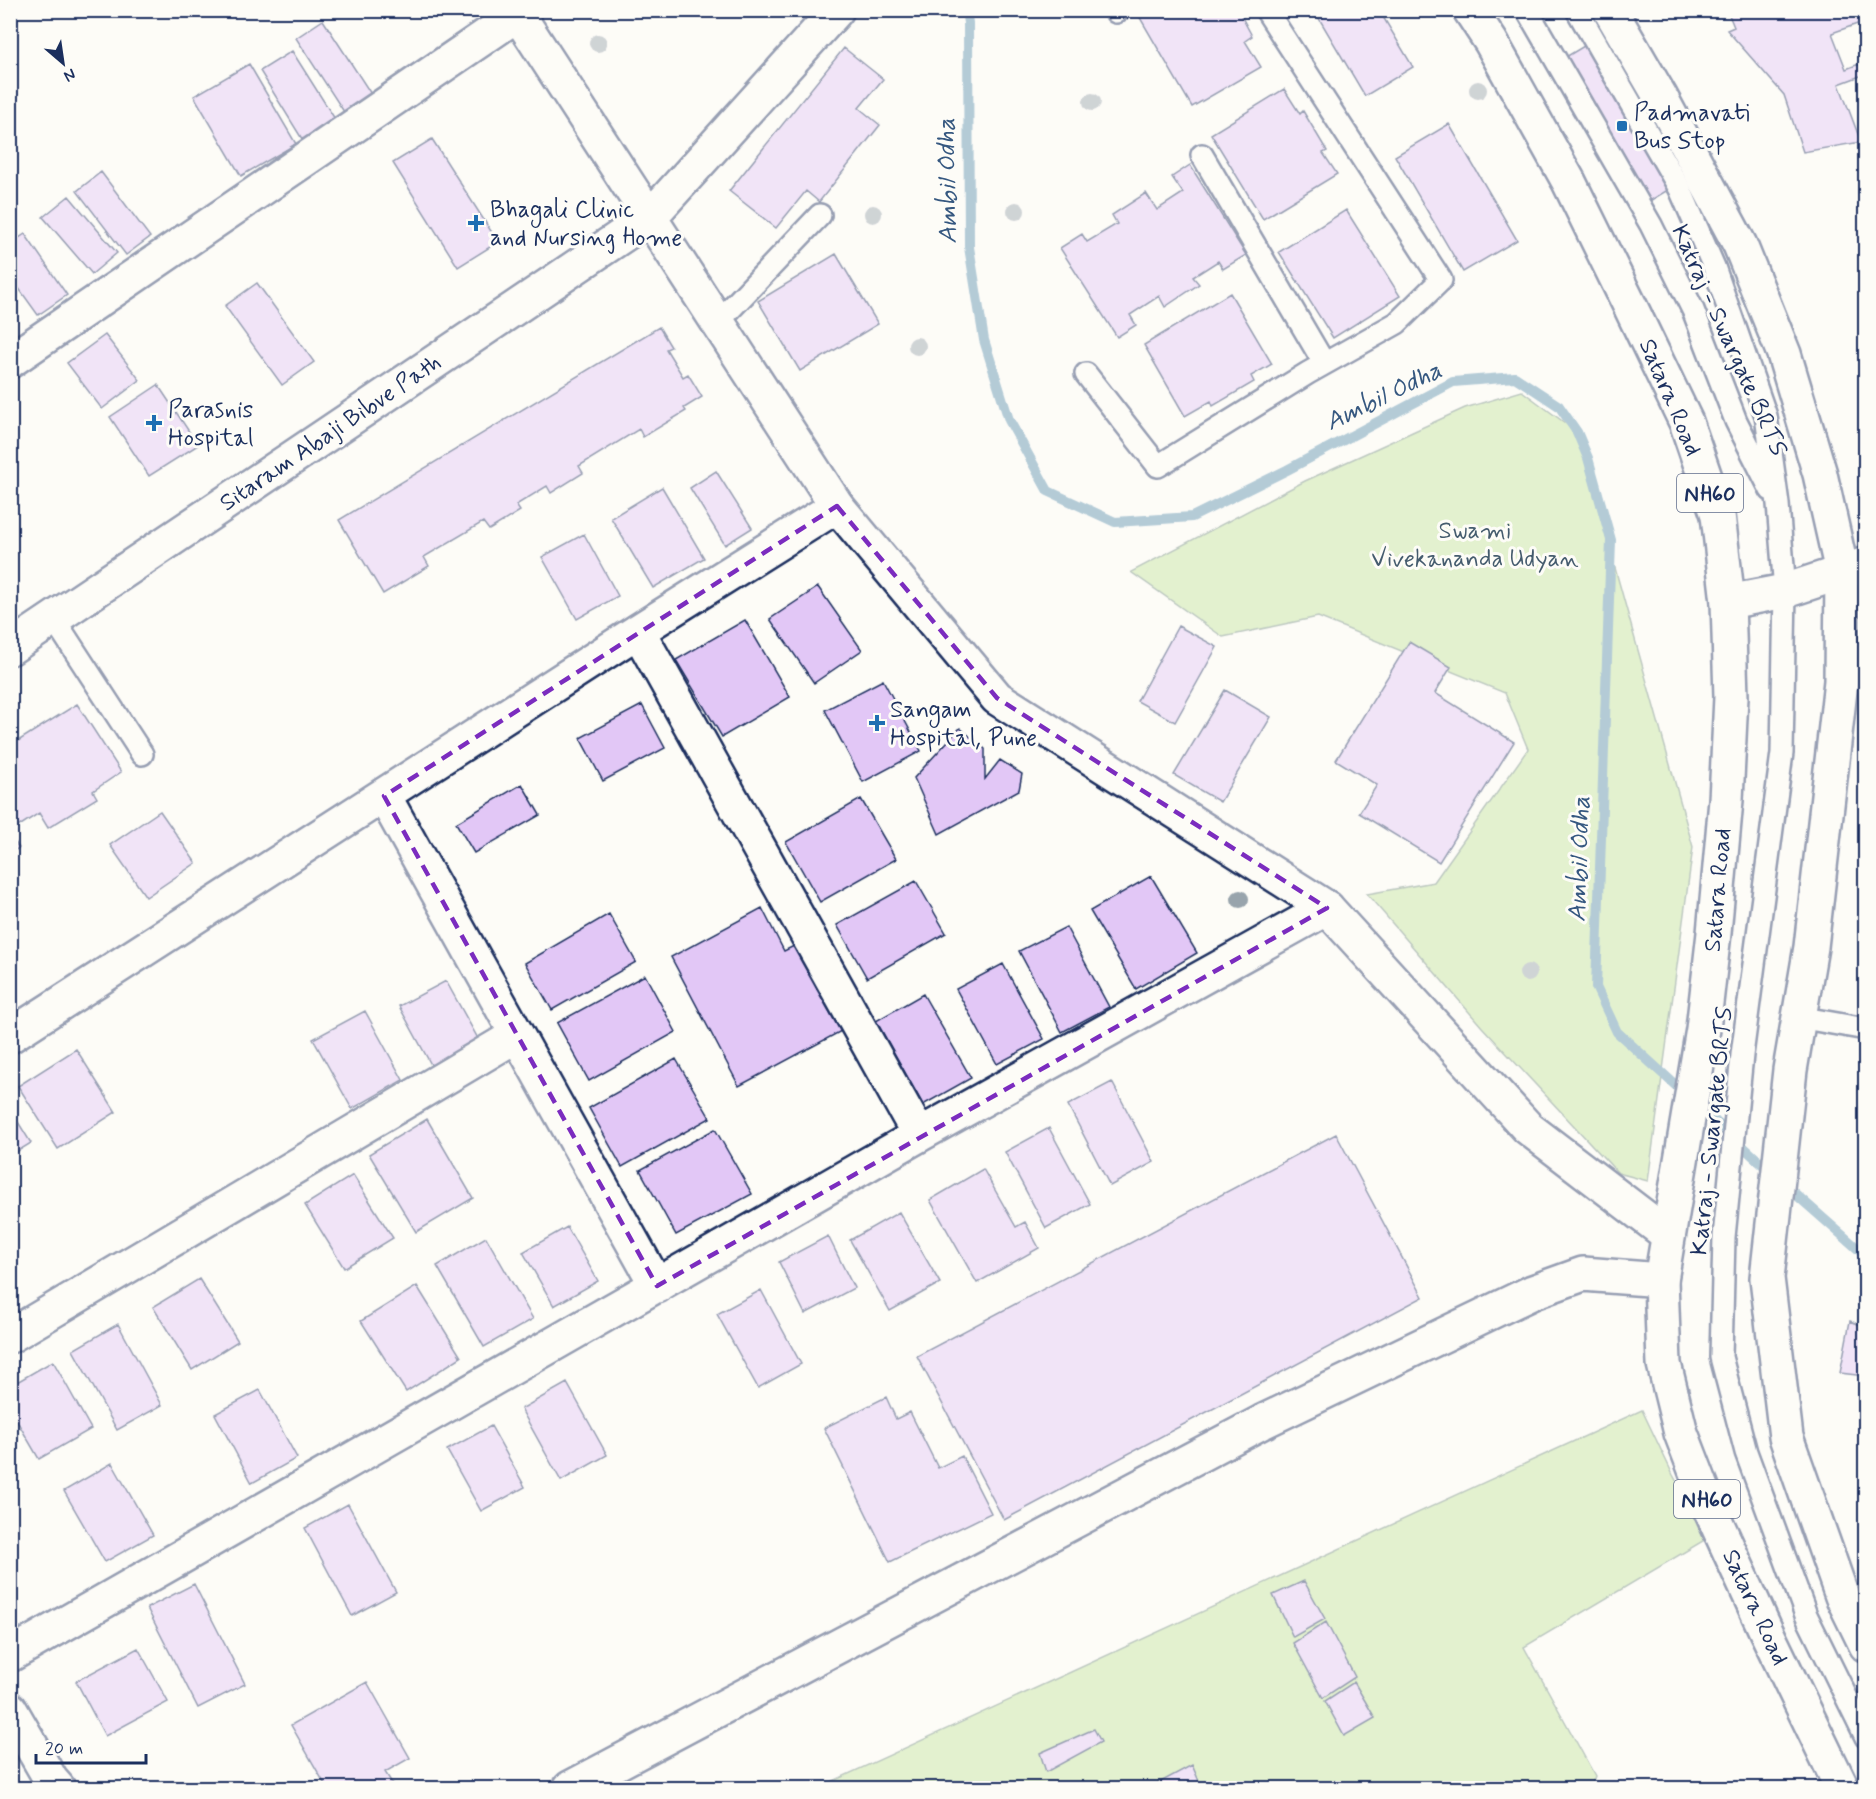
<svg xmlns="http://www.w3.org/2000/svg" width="1876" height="1799" viewBox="0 0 1876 1799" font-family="Mynerve,sans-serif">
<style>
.green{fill:#c3e59e;stroke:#6f8a7e;stroke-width:1.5}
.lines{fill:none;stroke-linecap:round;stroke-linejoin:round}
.stream{stroke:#5b91ae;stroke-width:10}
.building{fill:#e2c7f6;stroke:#1b2f5e;stroke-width:1.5}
.lane-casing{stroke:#1b2f5e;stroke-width:26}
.street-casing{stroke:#1b2f5e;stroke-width:38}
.secondary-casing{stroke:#1b2f5e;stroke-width:38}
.highway-casing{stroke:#1b2f5e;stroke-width:38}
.lane{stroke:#fdfcf7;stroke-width:21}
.street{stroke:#fdfcf7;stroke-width:33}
.secondary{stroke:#fdfcf7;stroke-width:33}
.highway{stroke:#fdfcf7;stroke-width:33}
.tree{fill:#98a4ac}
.marked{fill:none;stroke:#7b2cbf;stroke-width:4.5;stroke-dasharray:12 8;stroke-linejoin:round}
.poi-dot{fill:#1f6fb2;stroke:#fdfcf7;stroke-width:2}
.labels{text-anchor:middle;stroke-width:6;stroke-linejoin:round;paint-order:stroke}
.shield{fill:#fdfcf7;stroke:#5f6c8c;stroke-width:1.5}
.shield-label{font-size:22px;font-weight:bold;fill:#1b2f5e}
.poi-label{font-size:24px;fill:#1b2f5e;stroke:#fdfcf7;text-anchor:start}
.street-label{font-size:24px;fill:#1b2f5e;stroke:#fdfcf7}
.park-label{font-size:24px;fill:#455c6e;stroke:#fdfcf7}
.water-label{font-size:26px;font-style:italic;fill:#365880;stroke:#fdfcf7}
</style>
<rect width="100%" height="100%" fill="#fdfcf7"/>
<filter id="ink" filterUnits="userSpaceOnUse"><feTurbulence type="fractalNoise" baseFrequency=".0167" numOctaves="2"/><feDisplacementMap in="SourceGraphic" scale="12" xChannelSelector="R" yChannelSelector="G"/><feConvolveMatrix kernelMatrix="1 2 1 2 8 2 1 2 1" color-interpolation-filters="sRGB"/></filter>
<g filter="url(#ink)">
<path class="green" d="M1522,391L1577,432L1693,847L1648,1181L1618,1173L1482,1027L1367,894L1434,882L1528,749L1505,693L1318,617L1223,637L1131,572L1305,481L1465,408Z
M1642,1410L1673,1475L1708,1538L1524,1647L1595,1776L1590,1788H818Z"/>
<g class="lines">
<path class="stream" d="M966,10L968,23L969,247L984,340L1009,420L1048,491L1115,522L1192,517L1287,470L1453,382L1515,377L1559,406L1577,432L1588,458L1611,540L1596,987L1617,1032L1772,1173
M1784,1184L1866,1256"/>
</g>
<path class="building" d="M1149,10H1238L1252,36L1245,41L1261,67L1192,107L1139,16Z
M1314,10H1379L1413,67L1365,96Z
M1727,10H1859L1863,22L1832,33L1846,69L1859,64L1863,75L1839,84L1861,142L1803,152L1784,95L1727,30L1734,27Z
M323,20L373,97L346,115L296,38Z
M1589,43L1673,187L1648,202L1564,58Z
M844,48L883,79L859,108L880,125L819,202L806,191L776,228L729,191Z
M292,51L340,127L307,147L260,71Z
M249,64L296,144L241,176L194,96Z
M1284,89L1300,114L1303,111L1327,151L1323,153L1337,174L1263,219L1211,134Z
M1449,124L1517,240L1463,272L1395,156Z
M432,139L498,242L458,267L393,163Z
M1190,165L1246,255L1223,269L1218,261L1193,277L1199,284L1165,307L1159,296L1130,315L1136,325L1117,337L1060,248L1082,234L1087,242L1117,224L1112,215L1146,193L1157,210L1183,193L1172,177Z
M101,172L150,237L126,255L77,191Z
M69,196L117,253L92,274L43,217Z
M1346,210L1400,296L1333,338L1279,252Z
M25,234L67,295L38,315L10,276V244Z
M836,254L878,324L800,371L758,301Z
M257,283L314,362L282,385L225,306Z
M1230,293L1272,364L1251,376L1254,382L1213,406L1211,401L1185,416L1144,345Z
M659,327L671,347L666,349L683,377L688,374L702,397L684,408L686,411L643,437L639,429L579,466L583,473L551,493L547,486L516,505L520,511L489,530L483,522L424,557L429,566L383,594L339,520Z
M105,335L140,380L102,409L67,363Z
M158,385L198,445L149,476L110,417Z
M716,471L752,528L725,545L690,488Z
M662,487L704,558L653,588L611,518Z
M584,534L618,596L577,619L542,557Z
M818,587L862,650L814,683L770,619Z
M745,620L790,697L722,737L676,660Z
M1178,626L1217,647L1175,722L1137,701Z
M1409,642L1451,667L1435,693L1514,742L1439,862L1359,813L1377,785L1336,760Z
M883,680L921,751L863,782L825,710Z
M1225,690L1271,717L1220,802L1174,775Z
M77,704L121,772L93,791L97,798L48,828L39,813L10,832V746Z
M642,705L665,748L603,781L580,738Z
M960,728L985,749V779L1000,760L1022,774L1019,790L939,834L914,778Z
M522,784L540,815L474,853L456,823Z
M861,799L896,859L820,902L786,842Z
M160,811L196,863L146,897L110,845Z
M10,835L19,848L10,853Z
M1151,876L1197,953L1136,989L1090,911Z
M916,881L946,933L867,978L837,925Z
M762,908L784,951L800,943L845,1029L739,1086L671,957Z
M609,914L636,962L552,1010L525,963Z
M1066,927L1109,1007L1062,1032L1019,951Z
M1003,964L1044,1039L997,1064L956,989Z
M645,975L676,1032L589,1081L557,1023Z
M446,981L481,1044L434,1070L399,1006Z
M923,994L971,1078L923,1105L876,1021Z
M365,1011L403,1080L352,1109L313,1039Z
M76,1049L116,1112L58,1149L18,1086Z
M676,1059L710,1118L622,1167L589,1108Z
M1112,1082L1154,1162L1110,1186L1068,1105Z
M10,1109L31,1143L10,1156Z
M427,1119L473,1198L416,1232L369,1154Z
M1049,1128L1090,1204L1046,1228L1005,1152Z
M715,1129L752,1194L676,1235L640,1170Z
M1336,1134L1423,1297L1004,1520L917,1356Z
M983,1169L1016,1227L1025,1222L1039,1248L977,1283L930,1200Z
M353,1175L393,1238L344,1268L305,1205Z
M899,1212L940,1283L890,1311L850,1240Z
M567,1227L598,1281L554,1306L523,1252Z
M828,1236L854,1288L805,1314L779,1262Z
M486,1237L533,1319L484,1347L437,1266Z
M199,1279L238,1341L192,1370L153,1307Z
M417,1286L461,1357L406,1392L361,1321Z
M761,1290L801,1364L758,1388L717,1314Z
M1850,1321L1866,1327L1865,1376L1840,1373Z
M118,1324L162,1405L117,1430L73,1350Z
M53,1361L91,1429L39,1459L10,1409V1386Z
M567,1383L607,1455L561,1481L521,1409Z
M260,1390L297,1458L252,1483L215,1414Z
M886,1397L896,1419L910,1412L938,1468L962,1456L991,1513L890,1562L824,1428Z
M491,1426L525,1487L481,1511L447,1450Z
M10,1462L17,1475L10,1479Z
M112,1463L153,1535L105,1562L64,1491Z
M348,1504L396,1592L352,1616L305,1528Z
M1304,1581L1325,1619L1293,1637L1273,1595Z
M194,1584L245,1684L198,1708L147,1608Z
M1326,1622L1355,1677L1323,1698L1293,1643Z
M138,1648L168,1702L105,1736L76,1681Z
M367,1682L410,1758L385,1772L395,1788H327L291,1725Z
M1354,1682L1375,1718L1344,1736L1325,1701Z
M1094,1729L1101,1742L1046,1772L1040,1753Z
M1192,1765L1202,1788H1154L1153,1786Z"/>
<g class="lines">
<g class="lane-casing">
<path id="lane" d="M1115,10L1116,12L1119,10
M1527,10L1651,225L1693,310L1736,421L1771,490
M1577,10L1680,189L1714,267L1766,416L1778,504L1785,591L1782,753L1742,1055L1724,1237L1721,1357L1746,1452L1806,1615L1866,1737
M1202,155L1324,363
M718,322L820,215
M1086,374L1158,466L1308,373L1397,323L1441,280L1266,10
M54,619L142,754
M1798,1017L1866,1029"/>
</g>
<g class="street-casing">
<path id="street" d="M650,217L837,10
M10,361L518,14
M638,631L919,1135
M384,796L657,1286
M10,1036L638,631L837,506
M10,1336L517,1035
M10,1655L919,1135L1327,908
M10,1709L51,1780L58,1788
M570,1788L1262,1422L1533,1292L1583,1274L1661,1280"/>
</g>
<g class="secondary-casing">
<path id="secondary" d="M515,10L837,506L997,698L1327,908L1528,1128L1668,1235
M1728,602L1785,591L1866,564
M10,648L650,217"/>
</g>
<g class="highway-casing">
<path id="highway" d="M1470,10L1491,42L1569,182L1631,308L1686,422L1718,515L1728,602L1731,697L1726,800L1714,933L1703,1029L1661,1280L1664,1364L1681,1433L1711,1511L1766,1631L1842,1788
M1610,10L1660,96L1740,245L1784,354L1820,474L1842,572L1841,681L1811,947L1790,1070L1767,1278L1786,1437L1842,1596L1866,1645"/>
</g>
<use href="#lane" class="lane"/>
<use href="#street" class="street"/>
<use href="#secondary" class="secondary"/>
<use href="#highway" class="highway"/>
</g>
<g class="tree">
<circle cx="598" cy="43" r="9"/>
<circle cx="1478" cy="90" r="9"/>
<circle cx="1092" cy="102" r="9"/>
<circle cx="1016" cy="211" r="9"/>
<circle cx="873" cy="214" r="9"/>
<circle cx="917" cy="346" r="9"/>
<circle cx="1240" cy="899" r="9"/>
<circle cx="1528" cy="973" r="9"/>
</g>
</g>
<path d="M0 0H1876V1799H0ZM837,506L997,698L1327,908L657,1286L384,796Z" fill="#fdfcf7" fill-opacity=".55" fill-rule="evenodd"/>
<path class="marked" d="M837,506L997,698L1327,908L657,1286L384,796Z"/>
<g class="poi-dot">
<rect x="1616" y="120" width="12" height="12" rx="3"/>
<path d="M473 214h6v6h6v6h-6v6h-6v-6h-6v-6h6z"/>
<path d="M151 414h6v6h6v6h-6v6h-6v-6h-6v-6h6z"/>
<path d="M874 714h6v6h6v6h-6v6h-6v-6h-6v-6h6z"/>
</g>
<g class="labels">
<g class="shield">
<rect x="1677" y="474" width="66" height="38" rx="4.5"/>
<rect x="1674" y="1480" width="66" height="38" rx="4.5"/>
</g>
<g class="shield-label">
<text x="1710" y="501">NH60</text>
<text x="1707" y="1507">NH60</text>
</g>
<g class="poi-label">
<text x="1634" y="120">Padmavati<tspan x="1634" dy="28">Bus Stop</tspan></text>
<text x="490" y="217">Bhagali Clinic<tspan x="490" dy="28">and Nursing Home</tspan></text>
<text x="168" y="417">Parasnis<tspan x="168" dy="28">Hospital</tspan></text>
<text x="890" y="717">Sangam<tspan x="890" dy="28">Hospital, Pune</tspan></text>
</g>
<g class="street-label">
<text transform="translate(1730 340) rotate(66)" y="8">Katraj - Swargate BRTS</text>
<text transform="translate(1671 397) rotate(67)" y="8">Satara Road</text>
<text transform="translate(330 432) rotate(-34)" y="8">Sitaram Abaji Bibve Path</text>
<text transform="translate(1717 890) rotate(-85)" y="8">Satara Road</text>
<text transform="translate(1711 1131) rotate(-84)" y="8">Katraj - Swargate BRTS</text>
<text transform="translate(1756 1607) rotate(65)" y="8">Satara Road</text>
</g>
<g class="park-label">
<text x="1475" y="538">Swami<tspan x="1475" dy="28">Vivekananda Udyan</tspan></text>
</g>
<g class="water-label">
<text transform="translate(946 181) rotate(-91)" y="9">Ambil Odha</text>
<text transform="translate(1383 395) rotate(-26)" y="9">Ambil Odha</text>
<text transform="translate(1578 859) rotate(-88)" y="9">Ambil Odha</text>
</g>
</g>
<rect width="1876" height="1799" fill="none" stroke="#fdfcf7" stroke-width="36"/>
<rect x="18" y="18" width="1840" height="1763" fill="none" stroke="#1b2f5e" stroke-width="2" filter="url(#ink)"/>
<g transform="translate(63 63) rotate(151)" stroke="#fdfcf7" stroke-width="4.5" paint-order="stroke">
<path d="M0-4.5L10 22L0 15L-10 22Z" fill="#1b2f5e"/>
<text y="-9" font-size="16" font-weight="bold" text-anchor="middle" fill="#1b2f5e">N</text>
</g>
<path d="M36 1754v9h110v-9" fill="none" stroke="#1b2f5e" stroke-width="3"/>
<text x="45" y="1754" font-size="18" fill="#1b2f5e" stroke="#fdfcf7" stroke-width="4.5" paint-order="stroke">20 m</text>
</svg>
